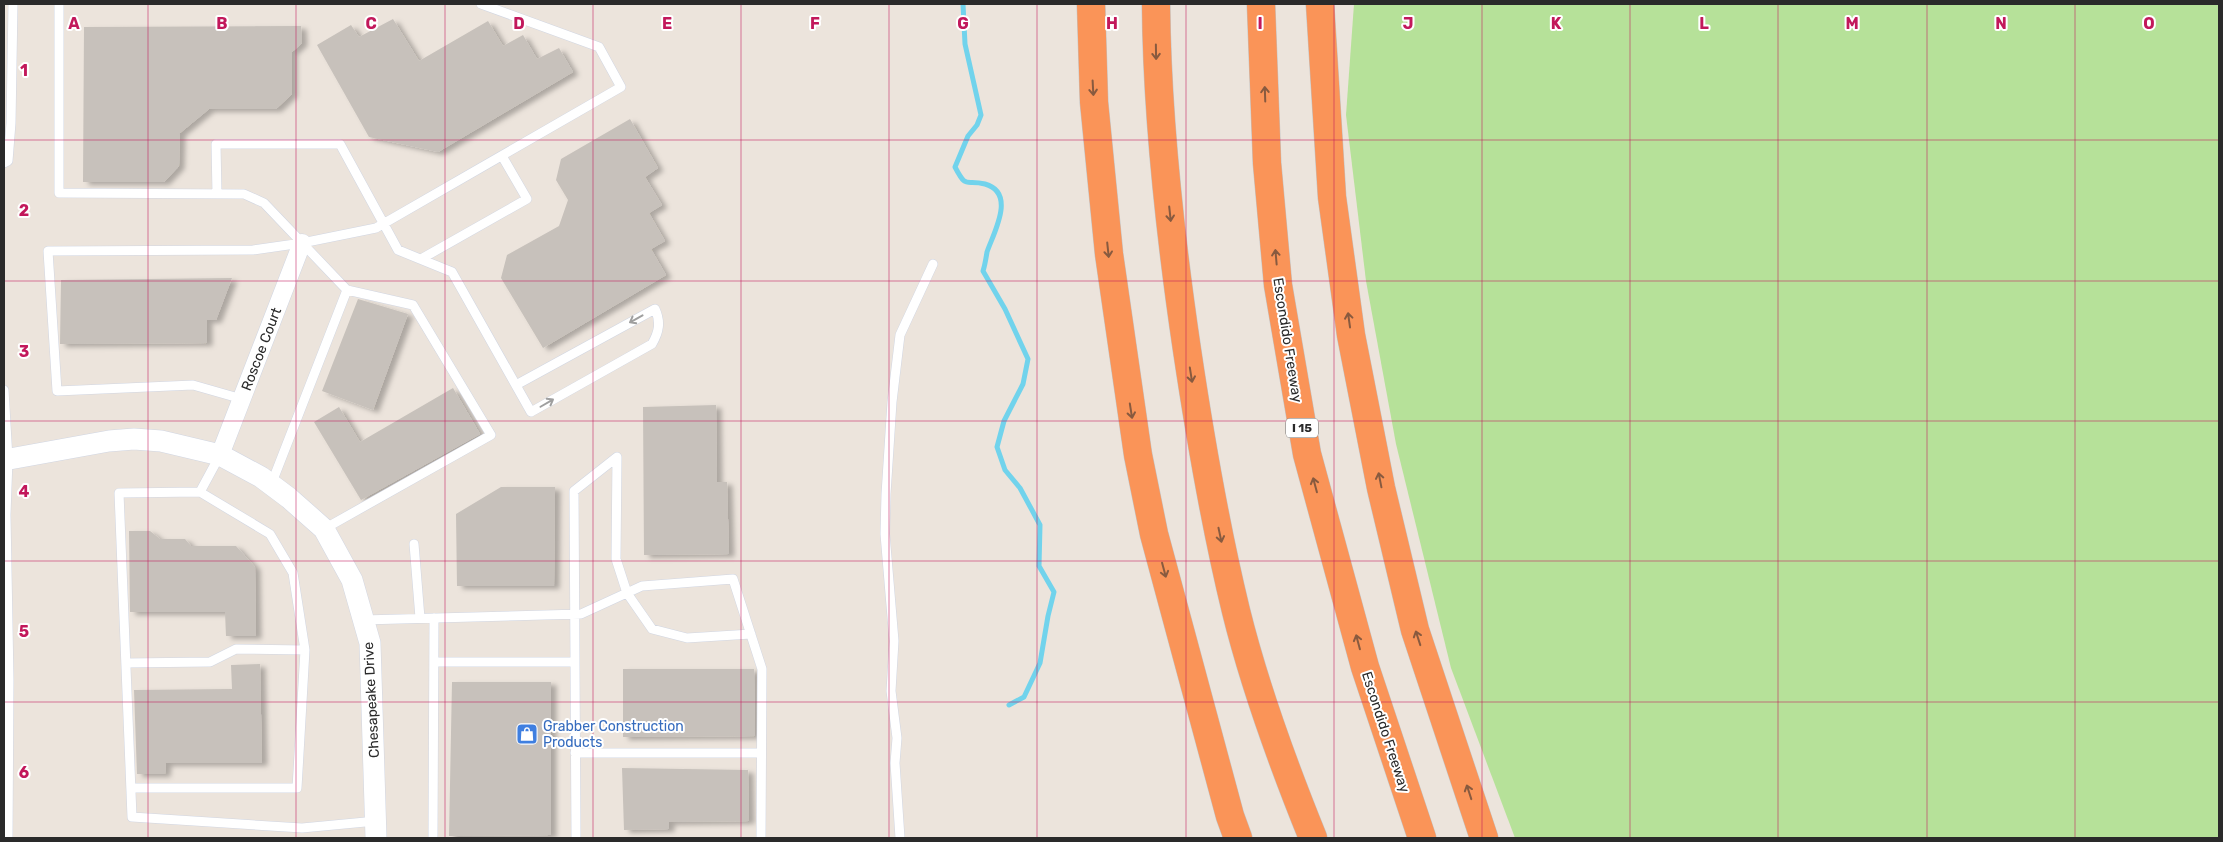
<svg xmlns="http://www.w3.org/2000/svg" width="2223" height="842" viewBox="0 0 2223 842" font-family="Rubik,sans-serif">
<style>
.grass{fill:#b6e199}
.lines{fill:none;stroke-linecap:round;stroke-linejoin:round}
.stream{stroke:#71d3ec;stroke-width:5}
.building{fill:#c7c1bb;filter:url(#shadow)}
.service-casing{stroke:#d1d6e2;stroke-width:10}
.minor-casing{stroke:#d1d6e2;stroke-width:19}
.tertiary-casing{stroke:#d1d6e2;stroke-width:22}
.motorway-casing{stroke:#c3c3c3;stroke-width:29}
.service{stroke:#fff;stroke-width:9}
.minor{stroke:#fff;stroke-width:18}
.tertiary{stroke:#fff;stroke-width:21}
.motorway{stroke:#fa9458;stroke-width:28}
.oneway{stroke:#885a3f}
.oneway2{stroke:#9f9f9f}
.grid{fill:none;stroke:#c2185b;stroke-width:1;stroke-opacity:0.55}
.labels{text-anchor:middle;stroke-width:4;stroke-linejoin:round;paint-order:stroke}
.shield{fill:#fff;stroke:#6a6a6a;stroke-width:1}
.shield-label{font-size:12px;font-weight:bold;fill:#2a2a2a}
.street-label{font-size:14px;fill:#2a2a2a;stroke:#fff}
.shop-label{font-size:14px;fill:#366cbe;stroke:#fff;text-anchor:start}
.grid-label{font-size:16px;text-anchor:middle;font-weight:bold;fill:#c2185b;stroke:#fff;stroke-width:4;stroke-linejoin:round;paint-order:stroke}
</style>
<defs>
<filter id="shadow"><feDropShadow dx="5.5" dy="3" stdDeviation="2.5" flood-color="#0004"/></filter>
</defs>
<rect width="100%" height="100%" fill="#ece4dc"/>
<path class="grass" d="M1354,4H2219V838H1515L1451,668L1396,444L1366,281L1346,115Z"/>
<g class="lines">
<path class="stream" d="M963,4L965,44L981,115L977,125L968,136L955,167C967,190 965,179 985,184C1017,193 993,234 987,252C986,258 985,265 983,271L1005,309L1028,359L1023,384L1004,421L997,447L1005,470L1020,488L1040,525L1039,566L1054,592L1048,616L1040,663L1024,697L1009,705"/>
</g>
<path class="building" d="M393,19L419,61L488,21L503,46L523,35L537,59L559,48L573,72L438,152L369,137L317,45L351,25L359,37Z
M301,26L302,43L292,52V94L276,109H209L180,133L179,166L164,182H83L84,27Z
M630,119L658,168L645,177L662,205L649,213L665,241L651,249L666,275L543,348L501,278L507,255L559,226L568,200L556,180L561,159Z
M232,278L216,320H207V343L60,344L61,280Z
M358,299L408,314L373,410L322,391Z
M453,388L480,434L361,500L314,422L339,407L360,442Z
M716,405L717,482H727L729,554L644,555L643,407Z
M501,487H555L554,586H457L456,514Z
M129,531H150L160,539H185L191,546H236L255,567L256,636H226L225,612H130Z
M260,664L262,763H166L165,774H137L134,690L232,689L231,665Z
M623,669H754L755,736L623,737Z
M452,682H551V835L449,836Z
M622,768L748,770L749,821L669,822V829L624,830Z"/>
<g class="lines">
<g class="service-casing">
<path id="service" d="M59,4V193L244,194L264,203L347,290L271,485
M4,163L8,161L11,123L13,4
M217,194L216,144H340L398,250L452,272L531,412L652,344C659,332 661,322 655,309L516,385
M421,259L527,199L502,156
M4,390L8,459L6,515L9,680L8,838
M242,399L193,385L57,391L48,251L253,250L302,243L376,228L621,87L599,47L481,4
M200,492L220,455
M324,529L491,435L413,305L347,290
M414,544L420,618
M363,620L581,614L642,586L733,579L762,669L761,838
M434,662H575
M126,663L210,662L236,649L305,650
M575,753H761
M131,788H297L305,650L293,573L270,534L200,492L119,493L132,817L302,828L376,821
M433,838L434,618
M576,838L574,491L617,457L616,559L627,593L652,629L687,638L751,634
M900,838L895,763L897,738L891,691L894,641L885,534L886,494L892,402L900,335L933,264"/>
</g>
<g class="minor-casing">
<path id="minor" d="M220,455L302,243"/>
</g>
<g class="tertiary-casing">
<path id="tertiary" d="M4,460L109,441L134,439L161,441L220,455L261,477L289,498L324,529L352,580L370,643L376,838"/>
</g>
<g class="motorway-casing">
<path id="motorway" d="M1091,4L1094,102L1109,254L1138,455L1154,534L1230,816L1238,838
M1156,4C1157,119 1170,235 1187,350C1200,437 1215,525 1236,611C1255,688 1283,764 1313,838
M1261,4L1267,163L1278,285L1307,454L1365,667L1422,838
M1320,4L1332,197L1351,335L1381,488L1415,630L1484,838"/>
</g>
<use href="#service" class="service"/>
<use href="#minor" class="minor"/>
<use href="#tertiary" class="tertiary"/>
<use href="#motorway" class="motorway"/>
</g>
<defs><path id="oneway-shaft" d="M-6 0H5M1.5-3L5.5 0L1.5 3" fill="none" stroke-width="1.6" stroke-linecap="round" stroke-linejoin="round" transform="scale(1.25)"/></defs>
<g class="oneway">
<use href="#oneway-shaft" transform="translate(1156 52) rotate(89)"/>
<use href="#oneway-shaft" transform="translate(1093 88) rotate(87)"/>
<use href="#oneway-shaft" transform="translate(1265 94) rotate(-92)"/>
<use href="#oneway-shaft" transform="translate(1170 214) rotate(84)"/>
<use href="#oneway-shaft" transform="translate(1108 250) rotate(84)"/>
<use href="#oneway-shaft" transform="translate(1276 257) rotate(-95)"/>
<use href="#oneway-shaft" transform="translate(1349 320) rotate(-98)"/>
<use href="#oneway-shaft" transform="translate(1191 375) rotate(81)"/>
<use href="#oneway-shaft" transform="translate(1131 411) rotate(81)"/>
<use href="#oneway-shaft" transform="translate(1380 480) rotate(-101)"/>
<use href="#oneway-shaft" transform="translate(1315 485) rotate(-105)"/>
<use href="#oneway-shaft" transform="translate(1220 535) rotate(78)"/>
<use href="#oneway-shaft" transform="translate(1164 570) rotate(75)"/>
<use href="#oneway-shaft" transform="translate(1418 638) rotate(-108)"/>
<use href="#oneway-shaft" transform="translate(1358 642) rotate(-105)"/>
<use href="#oneway-shaft" transform="translate(1469 792) rotate(-108)"/>
</g>
<g class="oneway2">
<use href="#oneway-shaft" transform="translate(636 319) rotate(151)"/>
<use href="#oneway-shaft" transform="translate(547 403) rotate(-30)"/>
</g>
<path class="grid" d="M148,4V838M296,4V838M445,4V838M593,4V838M741,4V838M889,4V838M1037,4V838M1186,4V838M1334,4V838M1482,4V838M1630,4V838M1778,4V838M1927,4V838M2075,4V838M4,140H2219M4,281H2219M4,421H2219M4,561H2219M4,702H2219"/>
<defs>
<g id="shop-square" transform="scale(1.125)"><rect x="-9" y="-9" width="18" height="18" rx="4" fill="#3f7fe0" stroke="#fff"/><path d="M-5-2.5h2.3a2.7 3.5 0 0 1 5.4 0H5L5.5 6h-11ZM-1.5-2.5h3a1.5 2.3 0 0 0-3 0Z" fill="#fff"/></g>
</defs>
<g fill-rule="evenodd">
<use href="#shop-square" x="527" y="734"/>
</g>
<g class="labels">
<rect class="shield" x="1286" y="418.5" width="32" height="19" rx="4"/>
<g class="shield-label">
<text x="1302" y="432">I 15</text>
</g>
<g class="street-label">
<text transform="translate(1288 340) rotate(81)" y="5">Escondido Freeway</text>
<text transform="translate(261 349) rotate(-69)" y="5">Roscoe Court</text>
<text transform="translate(371 700) rotate(-93)" y="5">Chesapeake Drive</text>
<text transform="translate(1386 732) rotate(72)" y="5">Escondido Freeway</text>
</g>
<g class="shop-label">
<text x="543" y="731">Grabber Construction<tspan x="543" dy="16">Products</tspan></text>
</g>
</g>
<g class="grid-label">
<text x="74" y="29">A</text>
<text x="222" y="29">B</text>
<text x="371" y="29">C</text>
<text x="519" y="29">D</text>
<text x="667" y="29">E</text>
<text x="815" y="29">F</text>
<text x="963" y="29">G</text>
<text x="1112" y="29">H</text>
<text x="1260" y="29">I</text>
<text x="1408" y="29">J</text>
<text x="1556" y="29">K</text>
<text x="1704" y="29">L</text>
<text x="1852" y="29">M</text>
<text x="2001" y="29">N</text>
<text x="2149" y="29">O</text>
<text x="24" y="76">1</text>
<text x="24" y="216">2</text>
<text x="24" y="357">3</text>
<text x="24" y="497">4</text>
<text x="24" y="637">5</text>
<text x="24" y="778">6</text>
</g>
<rect width="2223" height="842" fill="none" stroke="#2a2a2a" stroke-width="10"/>
</svg>
